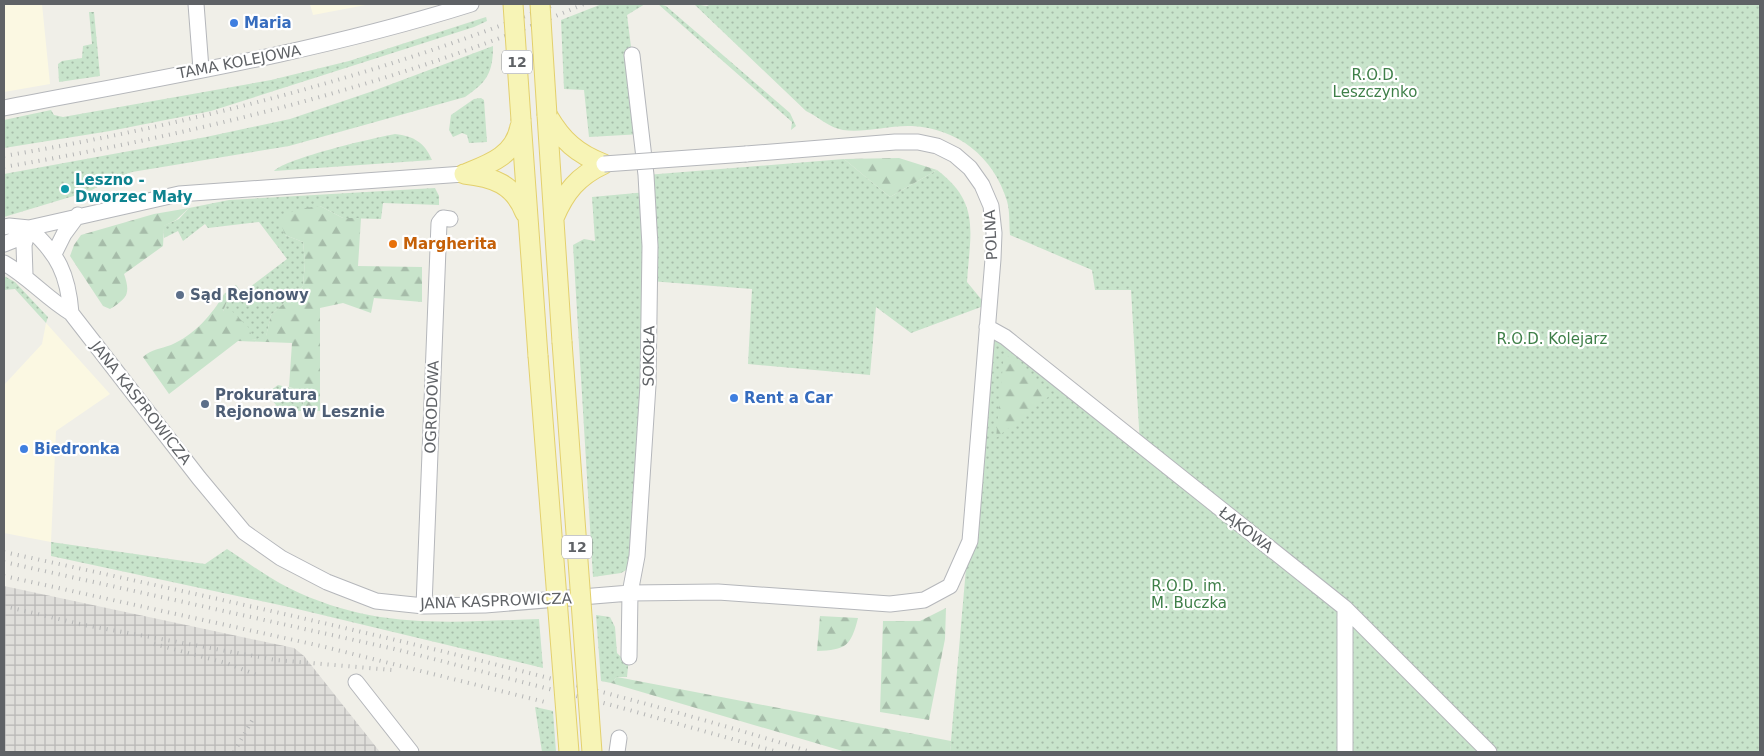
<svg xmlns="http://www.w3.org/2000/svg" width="1764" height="756" viewBox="0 0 1764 756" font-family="'DejaVu Sans',sans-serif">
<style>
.commercial{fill:#fbf8e2}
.industrial{fill:url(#industrial-grid)}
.grass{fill:url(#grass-dots)}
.forest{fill:url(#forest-firs)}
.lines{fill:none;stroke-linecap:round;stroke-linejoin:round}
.minor-casing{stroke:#b5b7bb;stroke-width:17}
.major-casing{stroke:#e3d06d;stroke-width:21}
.minor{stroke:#fff;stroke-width:15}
.major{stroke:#f7f4b6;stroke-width:19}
.rail{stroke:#b5b6b6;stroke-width:4;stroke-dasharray:1 6;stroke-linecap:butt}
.minor-bridge-casing{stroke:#b5b7bb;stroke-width:17;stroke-linecap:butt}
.major-bridge-casing{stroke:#e3d06d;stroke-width:21;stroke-linecap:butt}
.minor-bridge{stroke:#fff;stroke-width:15}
.major-bridge{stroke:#f7f4b6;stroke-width:19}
.shop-dot{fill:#3f7fe0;stroke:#fff;stroke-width:2}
.culture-dot{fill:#0f9aa8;stroke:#fff;stroke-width:2}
.food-dot{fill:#e8710a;stroke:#fff;stroke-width:2}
.service-dot{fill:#5c6f8a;stroke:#fff;stroke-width:2}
.labels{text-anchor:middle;stroke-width:4.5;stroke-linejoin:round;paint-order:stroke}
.shield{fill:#fff;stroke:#8f9194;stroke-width:1}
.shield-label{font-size:14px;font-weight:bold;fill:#5f6266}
.shop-label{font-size:15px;font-weight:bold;fill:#366cbe;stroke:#fff;text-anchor:start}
.street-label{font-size:15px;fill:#5f6266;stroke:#fff}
.park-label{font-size:15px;fill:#3e7f48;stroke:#fff}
.culture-label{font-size:15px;font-weight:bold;fill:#0d838f;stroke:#fff;text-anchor:start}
.food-label{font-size:15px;font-weight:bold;fill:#c56008;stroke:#fff;text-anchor:start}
.service-label{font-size:15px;font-weight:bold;fill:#4e5e75;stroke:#fff;text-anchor:start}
</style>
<defs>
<pattern id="industrial-grid" width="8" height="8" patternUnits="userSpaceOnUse" patternTransform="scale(1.25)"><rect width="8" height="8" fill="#dfdeda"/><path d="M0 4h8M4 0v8" fill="none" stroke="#b8b7b5"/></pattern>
<pattern id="grass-dots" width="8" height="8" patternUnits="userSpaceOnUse" patternTransform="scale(1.25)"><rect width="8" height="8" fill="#c8e4cb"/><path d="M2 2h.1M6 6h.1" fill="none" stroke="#a6bca9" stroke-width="1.8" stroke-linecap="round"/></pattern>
<pattern id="forest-firs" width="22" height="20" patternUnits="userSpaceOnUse" patternTransform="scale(1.25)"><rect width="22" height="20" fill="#c8e4cb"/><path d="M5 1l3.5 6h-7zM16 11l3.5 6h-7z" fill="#a6bca9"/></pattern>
</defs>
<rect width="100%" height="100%" fill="#f0efe8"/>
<path class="commercial" d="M4,4H42L50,84L4,92Z
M310,4H371L313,15Z
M46,323L110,394L56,431L51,542L4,533V385L42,344Z"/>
<path class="industrial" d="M4,586L294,648L304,656L380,752H4Z"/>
<path class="grass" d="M602,4H645L627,15L642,134L589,137L584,90L564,89L561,20Z
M658,4L666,6L790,113L796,126L791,130L792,122Z
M694,4L707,6L711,4H1760V752H950L987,327L1140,445L1131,290H1095L1092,270L1010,235C1009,224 1010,211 1007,201C994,157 957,128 912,126C889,125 865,133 843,130C830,128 817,116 806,111Z
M89,12H94L100,76L59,82L58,64L62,61L82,58L83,46L92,44Z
M486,17L487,21L474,27L211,111L110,131L4,148V120L51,110L54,115L63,117L271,80L349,61Z
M493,46C493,73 487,82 465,97L289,146L132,172L110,180L90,191L4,217V174L206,137L290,119L373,91Z
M481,98L484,100L487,142L469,143L467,135L462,133L453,137L449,130L451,115L474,99Z
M395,134C414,136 425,143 432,160L274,171C287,158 373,138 395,134Z
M844,159L890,197L937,170C981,203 970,233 967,282L981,299L989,304L911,333L876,307L870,375L748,364L752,289L650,281L630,568L621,573L593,577L573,245L584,239L595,241L592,197L647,192L646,175Z
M435,188L439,196V205L383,203L381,219L343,218L320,206L285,235L303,242L305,262L303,286L271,315L266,337L253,340L223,312L228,298L224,294L236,285L242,293L287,259L259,222L208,228L205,224L183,241L178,231L164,238L163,226L179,219L189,208L229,200Z
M4,276L15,282L46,315L48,317L46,323L15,289L4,290Z
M278,385L300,390L305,411H268L276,405L267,393Z
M51,542L205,564L227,549C247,562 267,577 289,588C374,630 448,622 539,619L543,668L289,607L51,556Z
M596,615L610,617L615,627L617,653L622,658L629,657L627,677H617L611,683L601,681Z
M535,707L553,711L556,752H542Z"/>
<path class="forest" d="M899,158L937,170L890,197L844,159Z
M320,206L343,218H361L358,266L422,267V302L374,298L371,313L343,303L320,308V411H305L300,390L289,387L292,343L238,341L169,394L143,357C152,349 160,349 171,345C194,335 212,315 224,294L228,298L223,312L232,311L249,328L253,340L266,336L271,315L303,286L305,262L303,242L285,235L279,218L298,209Z
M189,208L176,220L164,226L163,246L124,274C131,294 127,298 110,309L103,306L70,256L74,245L81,235L154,214Z
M1004,353L1052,394L996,438Z
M946,608L945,639L929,720L880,712L883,621H920Z
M820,616L858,618C851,646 846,650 817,651Z
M617,677L951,741L950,752H846L611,683Z"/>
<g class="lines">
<g class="minor-casing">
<path id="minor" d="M196,4L201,69
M4,108C160,78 319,52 471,4
M4,227L9,226L29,228L179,194L464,174
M29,228C58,254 68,274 71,313
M4,244L14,240L29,228
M54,254L64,234L78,215
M4,263C29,277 46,298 71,313L199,478L244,532L281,558L327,582L376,601L424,606L485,605L630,593L718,592L890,604L924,600L950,586L970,541L993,259L994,233L991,206L982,185L970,168L955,155L937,146L918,142H895L746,154
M25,275L24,245L29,228
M987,327L1005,337L1345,608L1489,752
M424,606L439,223L443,218L450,219
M1345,608V752
M629,657L630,593L637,556L648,385L650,246L646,175L632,55
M356,682L411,752
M617,752L619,738"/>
</g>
<g class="major-casing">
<path id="major" d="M547,115L562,342
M548,116C562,140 577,154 604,164
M521,120L538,356
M467,173C490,164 515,155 520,126
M464,174C493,177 514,184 525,213
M554,218C565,192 578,176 604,164"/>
</g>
<use href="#minor" class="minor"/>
<use href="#major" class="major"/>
<path class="rail" d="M4,156C193,124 378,76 556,4
M4,167C202,133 399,84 584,4
M4,552C275,611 546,670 811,752
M4,562L399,650L615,706L778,752
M4,576L321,646L545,702
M4,606L84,625
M79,624L276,660L392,670
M154,644L226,663L260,676
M234,752L253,719"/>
<g class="minor-bridge-casing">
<path id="minor-bridge" d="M604,164L746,154"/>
</g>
<g class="major-bridge-casing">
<path id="major-bridge" d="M513,4L521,120
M540,4L547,115
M562,342L592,752
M538,356L569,752"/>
</g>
<use href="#minor-bridge" class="minor-bridge"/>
<use href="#major-bridge" class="major-bridge"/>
</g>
<g class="shop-dot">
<circle cx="234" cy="23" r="5"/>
<circle cx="734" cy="398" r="5"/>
<circle cx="24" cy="449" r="5"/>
</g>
<circle class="culture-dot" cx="65" cy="189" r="5"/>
<circle class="food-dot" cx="393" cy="244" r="5"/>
<g class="service-dot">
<circle cx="180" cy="295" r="5"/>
<circle cx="205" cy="404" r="5"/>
</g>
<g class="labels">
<g class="shield">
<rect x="502" y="50.5" width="30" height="23" rx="4"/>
<rect x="562" y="535.5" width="30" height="23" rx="4"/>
</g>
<g class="shield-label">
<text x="517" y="67">12</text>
<text x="577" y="552">12</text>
</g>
<g class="shop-label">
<text x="244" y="28">Maria</text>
<text x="744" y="403">Rent a Car</text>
<text x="34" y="454">Biedronka</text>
</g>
<g class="street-label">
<text transform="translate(239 62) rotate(-11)" y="5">TAMA KOLEJOWA</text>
<text transform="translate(991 235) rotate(-93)" y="5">POLNA</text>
<text transform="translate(649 356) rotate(-89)" y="5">SOKOŁA</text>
<text transform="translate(141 403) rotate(52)" y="5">JANA KASPROWICZA</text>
<text transform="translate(432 407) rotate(-88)" y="5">OGRODOWA</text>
<text transform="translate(1246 530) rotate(38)" y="5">ŁĄKOWA</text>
<text transform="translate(496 601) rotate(-2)" y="5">JANA KASPROWICZA</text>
</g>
<g class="park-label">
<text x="1375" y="80">R.O.D.<tspan x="1375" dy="17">Leszczynko</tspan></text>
<text x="1552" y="344">R.O.D. Kolejarz</text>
<text x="1189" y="591">R.O.D. im.<tspan x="1189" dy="17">M. Buczka</tspan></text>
</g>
<g class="culture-label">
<text x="75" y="185">Leszno -<tspan x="75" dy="17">Dworzec Mały</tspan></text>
</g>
<g class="food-label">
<text x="403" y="249">Margherita</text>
</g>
<g class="service-label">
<text x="190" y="300">Sąd Rejonowy</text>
<text x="215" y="400">Prokuratura<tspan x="215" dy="17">Rejonowa w Lesznie</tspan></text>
</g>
</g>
<rect width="1764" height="756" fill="none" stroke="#5f6266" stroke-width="10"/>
</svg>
